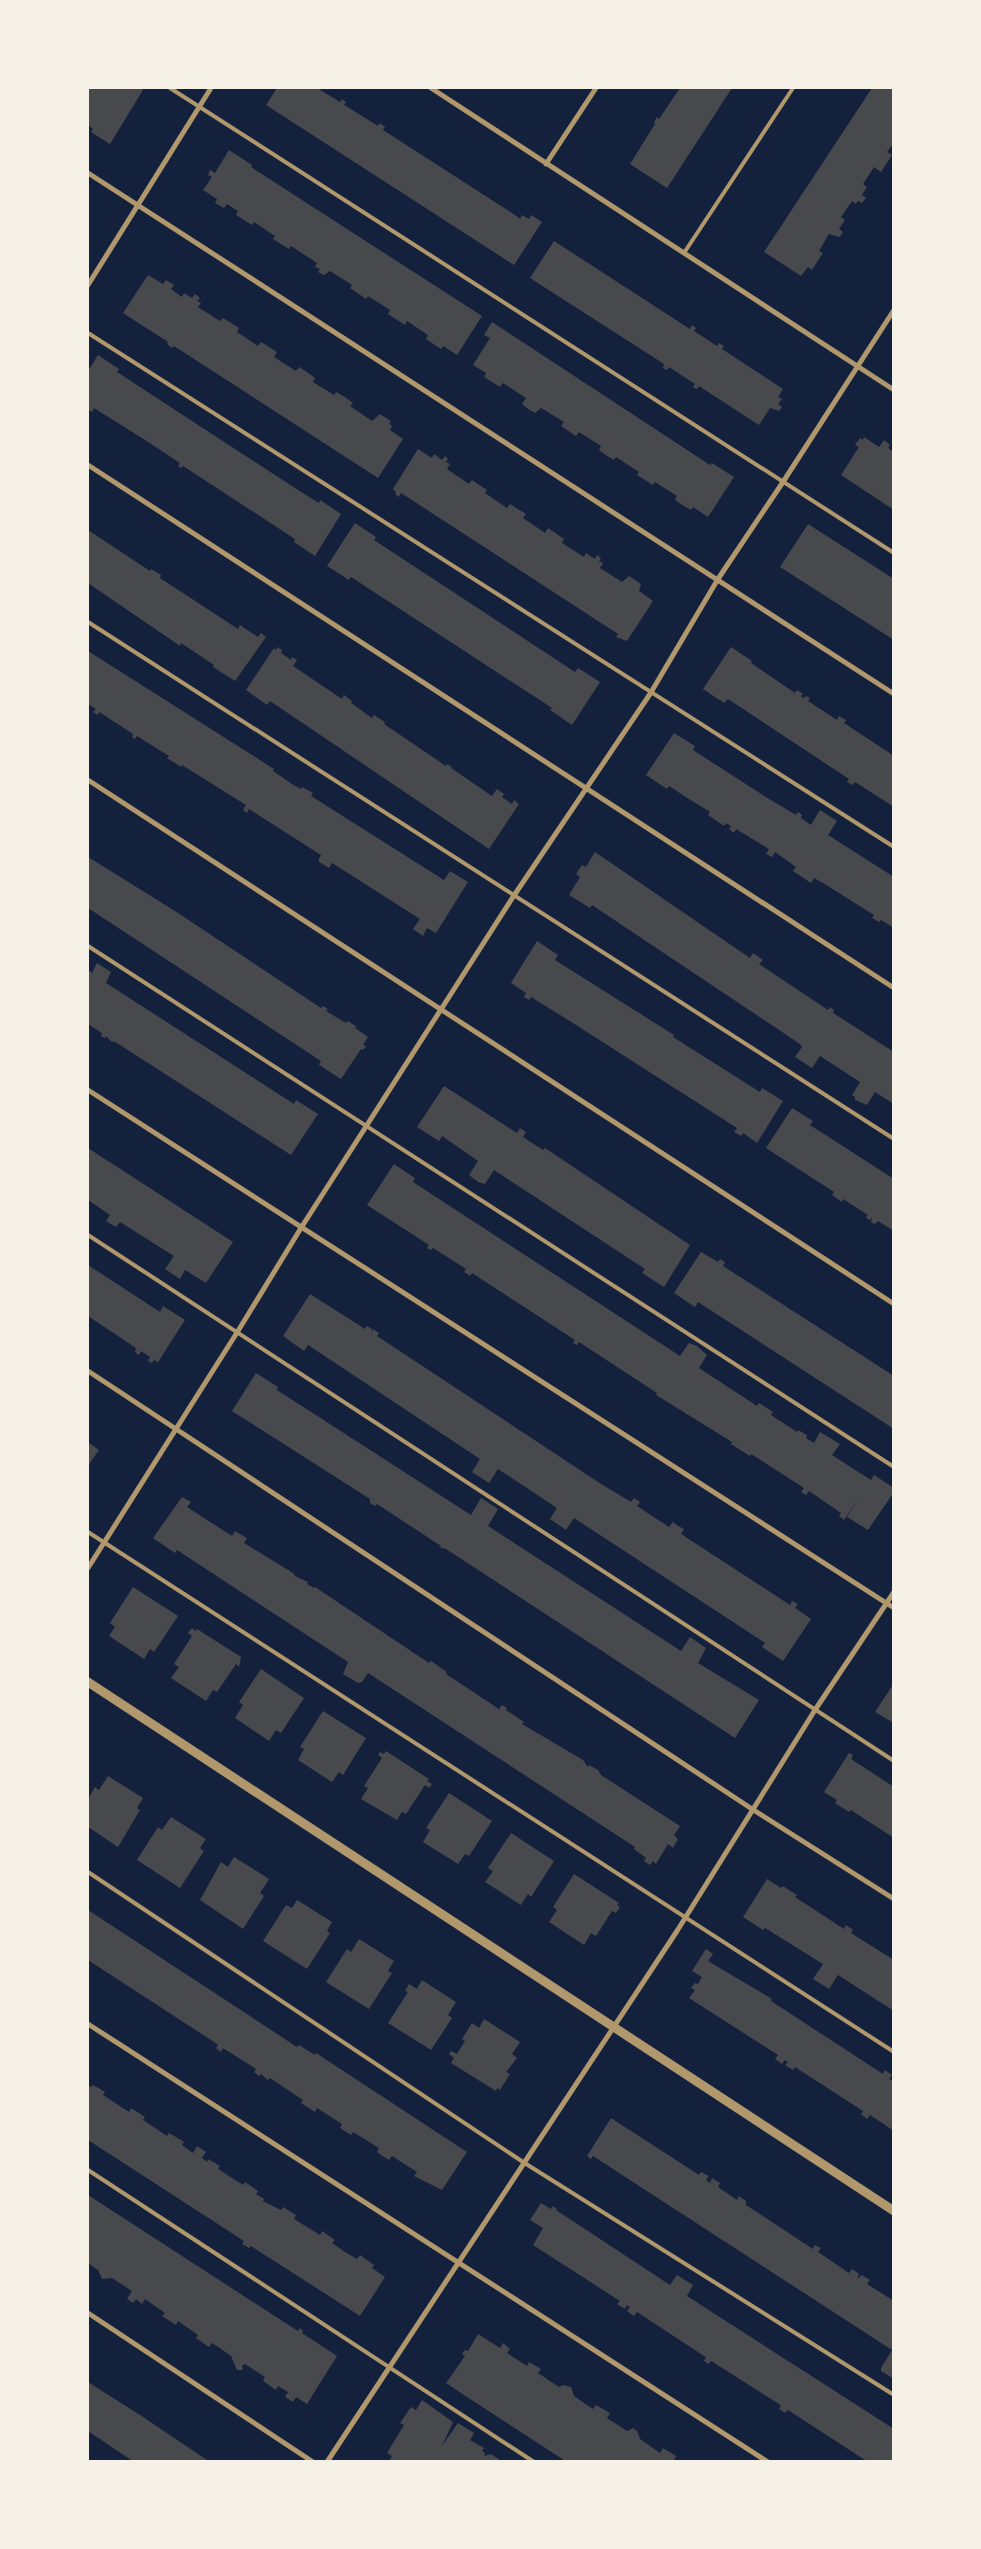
<svg xmlns="http://www.w3.org/2000/svg" width="981" height="2549" viewBox="0 0 981 2549" font-family="Inter,sans-serif">
<style>
.building{fill:#48494c}
.lines{fill:none;stroke-linecap:round;stroke-linejoin:round}
.service{stroke:#b1986c;stroke-width:4}
.minor{stroke:#b1986c;stroke-width:5}
.tertiary{stroke:#b1986c;stroke-width:9}
</style>
<rect width="100%" height="100%" fill="#14213d"/>
<path class="building" d="M88,88H139L143,90L110,144L91,132L93,129L88,125Z
M277,88H317L340,102L342,99L346,102L344,105L346,106L378,126L380,123L385,127L383,130L518,217L520,219L522,215L529,219L531,215L542,222L514,265L266,105Z
M680,88H732L667,188L630,164L655,124L654,122L657,117L659,119Z
M872,88H894V143L887,152L892,155L881,172L874,167L863,184L867,187L862,195L866,198L862,203L858,201L856,204L852,201L841,217L845,220L839,229L843,232L840,237L829,234L819,251L823,253L817,262L812,270L808,267L801,276L764,252Z
M229,150L252,165L251,167L482,316L457,355L443,346L441,349L426,339L428,335L407,321L405,325L388,314L390,310L368,296L366,299L350,288L352,285L330,271L324,275L318,272L320,269L315,267L317,263L291,246L289,249L273,239L275,236L254,222L252,225L236,215L238,211L227,204L224,208L215,203L217,199L203,190L212,177L208,175L210,170L215,173Z
M554,241L690,329L692,325L696,328L694,331L717,346L719,343L724,346L722,349L783,389L778,397L782,399L778,404L782,407L779,411L770,408L759,425L699,386L697,389L693,387L695,384L669,367L667,370L663,368L664,364L530,278Z
M148,275L163,284L166,280L174,285L171,289L182,297L184,293L192,298L195,294L200,298L197,301L201,303L198,307L220,321L223,318L239,328L237,332L258,346L261,342L277,352L274,357L296,371L299,367L307,372L315,378L313,382L334,395L336,392L345,397L353,403L350,406L372,421L380,414L391,421L389,424L392,426L390,430L403,439L378,478L174,346L172,348L167,344L168,342L123,313Z
M492,322L710,465L712,463L734,477L708,517L693,507L691,510L684,506L675,500L677,496L655,482L653,485L637,475L639,472L616,457L614,460L607,456L599,450L601,446L579,432L576,436L561,426L564,422L541,408L535,413L528,409L522,404L526,398L503,383L500,387L484,377L486,373L473,365L490,338L484,335Z
M98,355L119,369L117,372L301,492L319,503L320,500L341,514L315,556L294,542L295,539L183,466L181,468L178,466L180,463L145,440L94,408L92,412L88,409V371Z
M864,437L879,447L884,440L890,445L888,448L894,452V510L841,475L859,447L855,445L860,438L863,440Z
M418,449L432,458L434,454L442,460L445,456L448,459L446,462L450,464L447,469L469,484L472,480L487,490L485,493L507,508L510,504L526,514L523,518L545,533L548,528L564,539L562,543L584,557L586,553L595,559L597,555L601,558L599,561L603,563L600,568L622,582L629,576L641,584L639,591L653,601L627,641L616,637L618,634L401,493L399,497L395,494L396,492L393,489Z
M355,523L376,537L374,540L575,672L578,668L600,682L572,725L550,710L552,708L351,577L349,580L327,566Z
M808,524L894,579V640L780,567Z
M88,530L150,571L151,569L161,575L160,578L238,629L240,625L258,637L261,633L266,637L235,681L213,667L214,665L181,643L180,646L88,583Z
M278,647L282,650L281,653L291,660L292,657L297,660L293,666L342,699L344,695L352,701L351,703L372,718L374,715L385,722L384,724L446,766L447,764L452,767L451,768L492,796L497,789L504,794L502,797L512,804L514,800L519,804L489,849L270,701L267,705L246,690L274,648L276,650Z
M731,647L752,661L751,663L795,693L797,690L803,694L801,696L804,698L806,696L810,698L808,701L837,720L839,716L846,720L844,723L894,756V807L855,782L853,785L847,782L849,779L728,699L724,703L703,689Z
M88,651L274,769L273,771L292,784L301,789L302,787L313,793L311,796L444,880L450,871L468,882L436,933L427,928L423,936L413,929L420,919L332,863L329,868L321,863L318,861L321,855L249,809L247,813L243,810L246,805L182,765L181,767L167,758L169,756L137,736L135,739L132,737L133,734L99,712L98,715L93,712L96,709L88,704Z
M674,733L695,746L693,750L769,799L796,815L798,812L802,815L801,818L811,825L820,810L837,821L828,835L894,877V928L881,920L879,922L872,918L874,915L823,883L814,878L811,883L793,871L796,867L775,852L772,857L766,854L769,849L736,829L734,833L729,829L731,826L726,823L724,826L708,815L710,812L689,799L669,786L667,789L646,775Z
M595,852L750,958L753,953L763,960L759,964L828,1010L830,1007L834,1010L833,1013L894,1052V1104L875,1092L867,1105L855,1100V1097L852,1095L860,1082L820,1056L812,1068L795,1057L802,1047L800,1044L592,905L590,908L569,895L580,877L576,874L582,865L586,867Z
M88,857L175,911L321,1008L323,1006L328,1009L326,1011L346,1023L348,1021L357,1027L355,1028L368,1037L363,1045L366,1046L363,1050L361,1049L341,1079L319,1065L321,1061L88,908Z
M537,941L558,955L555,960L674,1035L673,1037L760,1092L762,1088L783,1101L757,1143L743,1133L741,1136L734,1132L737,1128L565,1018L531,997L529,1000L524,997L526,993L511,983Z
M97,963L111,972L106,983L294,1104L296,1100L318,1114L291,1155L117,1043L113,1041L112,1042L106,1036L105,1038L101,1036L102,1033L88,1024V970L92,973Z
M444,1086L517,1133L520,1128L526,1132L523,1137L543,1150L545,1148L690,1245L664,1287L642,1273L645,1269L494,1170L485,1184L478,1182L469,1175L478,1161L442,1136L439,1141L417,1127Z
M792,1108L813,1121L810,1125L894,1179V1231L878,1221L875,1224L871,1222L872,1217L870,1220L866,1218L868,1215L843,1199L842,1202L832,1195L834,1192L766,1148Z
M88,1148L233,1242L206,1283L185,1270L180,1279L165,1269L174,1256L120,1222L116,1227L106,1221L110,1215L88,1200Z
M394,1164L415,1178L413,1182L680,1356L689,1343L697,1346L707,1355L699,1368L757,1406L759,1403L773,1412L771,1415L797,1432L798,1430L807,1435L806,1438L814,1443L820,1432L840,1444L832,1455L871,1480L874,1475L894,1488V1492L868,1530L847,1517L859,1498L844,1520L839,1516L841,1513L809,1491L806,1495L801,1492L804,1488L751,1454L750,1456L731,1444L732,1442L656,1395L657,1393L579,1342L577,1345L573,1343L575,1340L472,1273L470,1276L464,1272L466,1269L433,1248L431,1250L427,1248L429,1245L367,1205Z
M701,1252L718,1262L720,1259L725,1262L723,1266L894,1376V1429L698,1302L695,1307L674,1293Z
M88,1265L160,1312L163,1306L185,1320L158,1362L154,1360L152,1363L148,1361L150,1357L141,1351L139,1355L135,1352L136,1348L88,1316Z
M310,1294L365,1329L367,1326L372,1329L371,1333L373,1329L379,1333L377,1336L598,1482L631,1502L634,1498L640,1502L637,1506L669,1527L673,1522L678,1526L684,1529L681,1534L790,1605L792,1601L798,1604L795,1608L811,1619L783,1661L762,1647L765,1643L574,1518L566,1530L550,1519L557,1508L498,1469L489,1483L472,1472L480,1459L308,1345L304,1351L283,1336Z
M256,1373L278,1387L277,1390L471,1515L481,1498L498,1509L488,1526L681,1651L690,1637L706,1648L698,1663L759,1700L735,1738L446,1549L439,1547L441,1546L377,1504L375,1506L370,1503V1499L232,1411Z
M88,1442L99,1450L88,1466Z
M182,1497L191,1502L187,1507L232,1536L235,1531L247,1538L244,1543L293,1573L295,1576L308,1582L307,1584L314,1588L315,1587L429,1663L431,1661L447,1672L446,1674L499,1709L502,1705L507,1708L505,1712L506,1710L524,1722L522,1724L583,1760L588,1767L589,1765L598,1770L601,1775L680,1826L674,1835L678,1839L673,1848L668,1844L656,1864L653,1861L650,1865L644,1861L646,1858L634,1849L635,1847L368,1673L362,1682L358,1683L343,1674L348,1662L177,1550L175,1553L153,1538Z
M133,1587L178,1616L154,1652L150,1649L144,1659L109,1636L115,1627L110,1623Z
M192,1628L196,1631L197,1629L241,1657L239,1667L236,1664L217,1692L213,1690L206,1701L171,1678L179,1667L174,1664L192,1636L188,1633Z
M261,1669L304,1698L281,1733L276,1730L269,1741L235,1718L243,1705L239,1702Z
M894,1683V1723L875,1712Z
M323,1711L366,1738L343,1775L339,1772L332,1782L298,1760L304,1749L300,1747Z
M386,1751L429,1779L427,1781L432,1784L429,1788L425,1785L406,1814L402,1812L397,1820L361,1799L368,1788L364,1786L382,1758L378,1755L380,1752L384,1754Z
M849,1753L853,1755L851,1759L894,1787V1838L851,1810L849,1812L835,1803L837,1800L824,1792Z
M108,1776L143,1798L137,1808L140,1810L118,1847L88,1827V1799L95,1787L99,1790Z
M449,1793L492,1821L469,1856L465,1854L458,1864L423,1842L430,1830L426,1828Z
M171,1817L206,1839L200,1848L204,1851L180,1888L137,1860L158,1827L162,1830Z
M511,1833L554,1861L531,1897L528,1894L521,1905L485,1882L493,1871L488,1868Z
M234,1857L269,1879L260,1893L264,1896L243,1929L200,1900L221,1862L228,1867Z
M574,1874L619,1903L617,1905L620,1907L616,1913L612,1911L596,1936L591,1933L584,1945L549,1922L557,1910L553,1907Z
M767,1879L781,1888L783,1886L789,1890L797,1895L795,1897L844,1929L846,1925L853,1930L851,1933L894,1960V2011L838,1975L829,1989L813,1979L823,1964L765,1928L763,1930L743,1917Z
M297,1900L332,1922L327,1931L330,1933L307,1969L263,1941L286,1905L292,1908Z
M88,1910L297,2047L299,2045L315,2055L316,2053L467,2152L442,2190L414,2176L417,2172L392,2156L389,2160L384,2157L377,2152L379,2148L353,2132L351,2135L340,2128L342,2124L317,2108L315,2112L301,2103L303,2100L270,2078L268,2080L261,2074L259,2076L254,2072L256,2069L223,2048L221,2052L216,2048L218,2045L214,2042L88,1960Z
M359,1939L394,1961L388,1971L392,1973L369,2009L326,1982L347,1949L351,1952Z
M706,1949L713,1954L708,1961L772,1999L771,2001L883,2074L885,2070L892,2075L889,2079L894,2081V2131L870,2115L867,2119L861,2114L863,2111L795,2067L793,2070L785,2065L788,2062L785,2060L782,2064L775,2059L778,2055L689,1998L695,1990L691,1988L695,1983L698,1984L702,1977L692,1971Z
M422,1980L456,2002L448,2015L452,2018L431,2050L388,2023L408,1992L405,1991L409,1984L417,1989Z
M484,2019L520,2042L512,2054L517,2058L506,2072L510,2074L500,2090L497,2088L496,2091L451,2063L454,2058L449,2054L451,2051L457,2054L465,2041L462,2039L472,2023L479,2028Z
M88,2085L91,2087L93,2085L100,2089L105,2092L103,2095L129,2112L131,2108L145,2117L143,2120L167,2136L169,2133L176,2137L184,2142L182,2145L193,2153L197,2146L206,2152L202,2158L207,2162L208,2159L220,2166L218,2169L243,2185L245,2182L258,2191L256,2194L264,2199L263,2201L281,2210L283,2207L296,2215L294,2219L320,2235L322,2231L335,2240L332,2243L345,2252L357,2259L360,2255L374,2265L372,2268L385,2277L360,2316L251,2246L249,2248L242,2244L244,2241L88,2140Z
M611,2118L699,2175L701,2172L709,2176L706,2180L710,2183L712,2178L720,2183L718,2187L737,2200L739,2196L746,2201V2205L813,2249L815,2245L821,2248L818,2252L849,2273L852,2269L859,2274L857,2279L862,2275L870,2280L867,2284L894,2301V2379L881,2371V2368L892,2350L593,2156L591,2159L587,2156Z
M88,2195L287,2324L298,2331L300,2328L303,2331L302,2333L337,2356L307,2404L296,2397L293,2402L287,2398L285,2397L288,2392L278,2386L276,2390L263,2381L265,2377L245,2364L242,2366L243,2370H237L231,2356L224,2351L212,2343L209,2347L196,2338L198,2335L178,2321L176,2325L162,2316L165,2313L145,2299L142,2304L136,2299L133,2303L127,2299L132,2291L112,2278L102,2279L98,2270L88,2263Z
M541,2203L551,2209L553,2206L557,2209L556,2210L670,2285L677,2275L693,2285L687,2296L894,2429V2462H868L788,2410L785,2413L779,2409L781,2406L779,2404L711,2361L709,2364L704,2361L706,2357L704,2356L637,2312L634,2316L627,2311L630,2307L627,2305L625,2309L617,2304L620,2301L533,2245L543,2228L530,2220Z
M478,2334L500,2348L503,2343L510,2349L507,2353L527,2366L529,2362L536,2366L541,2369L538,2373L559,2387L564,2385L571,2387L574,2396L584,2403L593,2409L596,2405L610,2413L607,2418L627,2431L633,2428L637,2431L640,2439L660,2453L663,2448L676,2456L673,2462H567L467,2397L446,2383L465,2356L462,2354L465,2350L468,2351Z
M88,2382L140,2415L210,2462H134L88,2431Z
M422,2400L453,2422L442,2446L458,2423L474,2433L470,2440L484,2448L482,2451L485,2453L484,2456L491,2454L503,2462H389L392,2456L387,2453L404,2425L400,2423L411,2407L416,2410Z"/>
<g class="lines">
<path class="service" d="M170,88L894,553
M684,253L793,88
M88,333L894,847
M88,622L894,1139
M88,946L894,1467
M88,1235L894,1761
M88,1532L894,2052
M88,1872L523,2162L894,2395
M88,2170L534,2462"/>
<path class="minor" d="M431,88L894,390
M546,164L596,88
M88,173L894,694
M88,285L211,88
M88,465L894,988
M88,780L894,1304
M88,1090L894,1608
M88,1371L752,1809L894,1899
M88,1568L238,1331L301,1228L513,897L650,694L718,579L783,482L894,310
M88,2024L768,2462
M88,2313L313,2462
M327,2462L677,1931L815,1710L894,1592"/>
<path class="tertiary" d="M88,1682L894,2211"/>
</g>
<rect width="981" height="2549" fill="none" stroke="#f6f1e7" stroke-width="178"/>
</svg>
